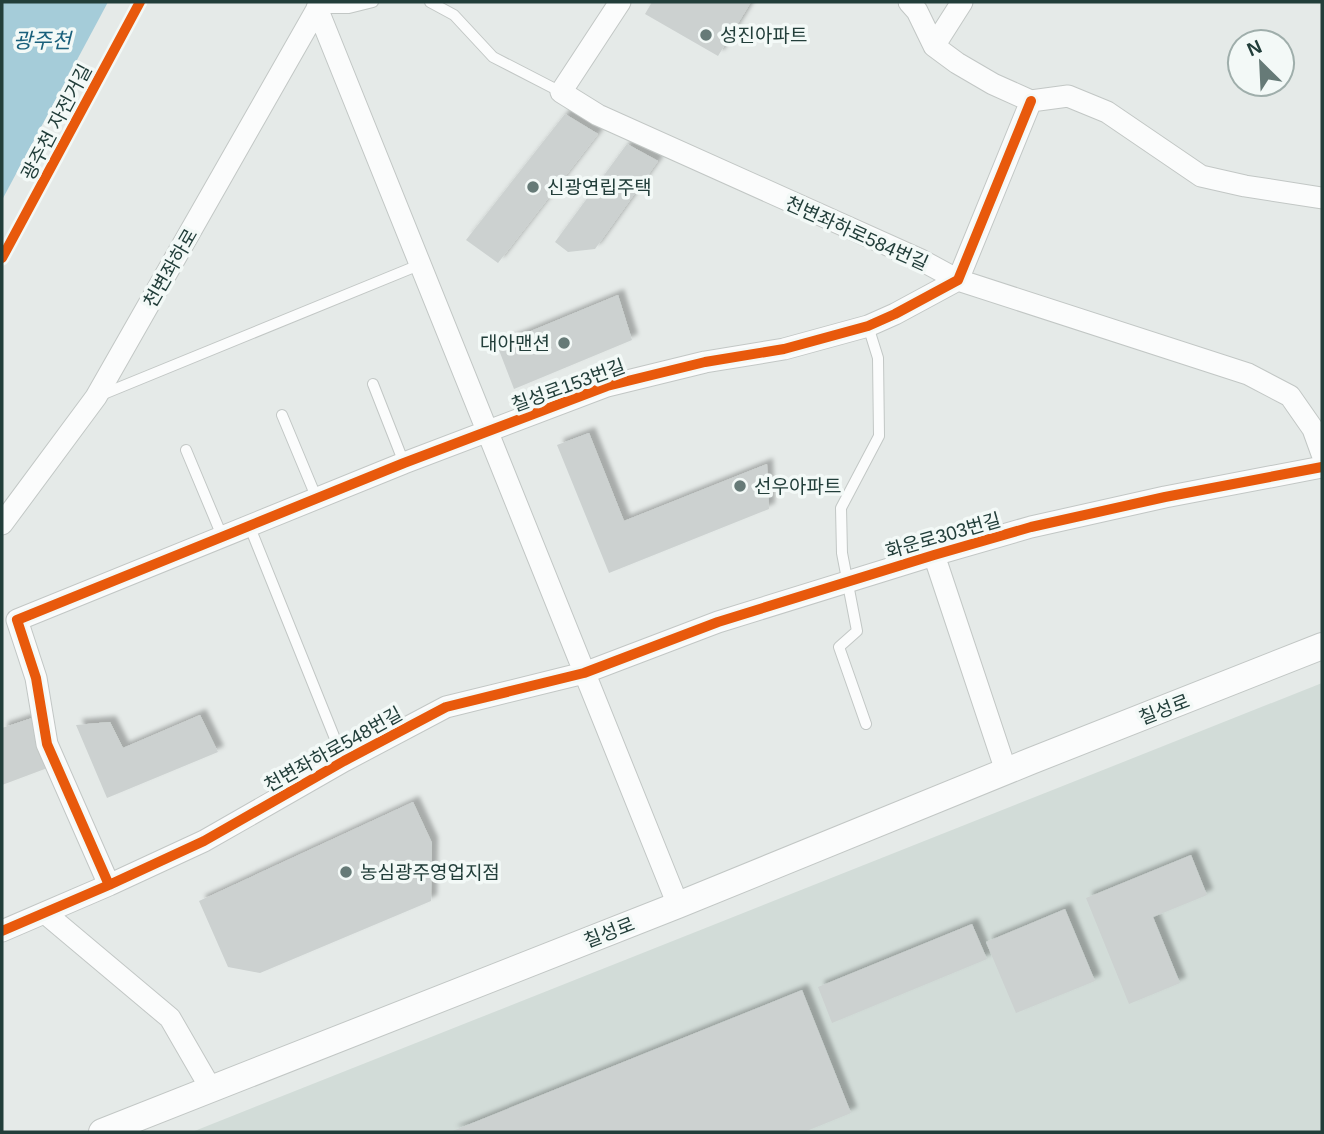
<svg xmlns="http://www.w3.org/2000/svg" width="1324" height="1134" viewBox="0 0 1324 1134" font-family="Arial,'Noto Sans KR',sans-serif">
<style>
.built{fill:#d2dcd8}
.water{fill:#a5ccd9}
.building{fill:#ccd1d0;filter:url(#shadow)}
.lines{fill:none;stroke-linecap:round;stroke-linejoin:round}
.service-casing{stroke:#c2c7c5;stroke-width:12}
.minor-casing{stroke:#c2c7c5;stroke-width:23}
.tertiary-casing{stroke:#c2c7c5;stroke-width:28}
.service{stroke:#fbfcfc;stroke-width:10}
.minor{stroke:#fbfcfc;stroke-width:21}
.tertiary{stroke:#fbfcfc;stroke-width:26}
.cycleway-casing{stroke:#f3f9f7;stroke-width:15}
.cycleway{stroke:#e8590c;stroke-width:10}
.poi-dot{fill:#667a77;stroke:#f3f9f7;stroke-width:2.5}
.labels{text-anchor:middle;stroke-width:7;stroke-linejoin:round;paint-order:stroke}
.poi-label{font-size:19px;fill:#223e3a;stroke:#f3f9f7;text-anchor:start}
.street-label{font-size:19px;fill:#223e3a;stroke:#f3f9f7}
.water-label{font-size:21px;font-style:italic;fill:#1a607c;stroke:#f3f9f7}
</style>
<defs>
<filter id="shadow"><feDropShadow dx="6" dy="-6" stdDeviation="2" flood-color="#0004"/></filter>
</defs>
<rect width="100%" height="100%" fill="#e5eae8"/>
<path class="built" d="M1322,683V1132H192Z"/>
<path class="water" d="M2,2H108L2,200Z"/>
<path class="building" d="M652,2H751L718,56L645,14Z
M565,114L598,134L498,263L466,240Z
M627,144L658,161L595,249L568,252L555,242Z
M618,295L632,340L514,389L497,345Z
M589,433L624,521L767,464L769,509L609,573L557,445Z
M200,715L218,752L107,798L76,725L110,722L123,748Z
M32,718L50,767L2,785V728Z
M413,802L432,843L431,901L260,973L228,967L199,901Z
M1191,855L1207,895L1153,917L1180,983L1129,1004L1086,898Z
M1065,909L1095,981L1016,1013L986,942Z
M972,924L987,959L832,1023L818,987Z
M802,990L851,1113L804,1132H450Z"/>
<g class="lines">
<g class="service-casing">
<path id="service" d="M430,2L454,15L493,57L561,92
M317,8H349L373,2
M373,384L404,463
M101,395L419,265
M282,415L317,499
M186,450L222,536
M249,525L344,761
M866,724L839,647L857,631L842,553L841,508L879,436L878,358L868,326"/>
</g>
<g class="minor-casing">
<path id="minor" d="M620,2L561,92L598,115L921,260L958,280L1248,374L1290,396L1313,429L1322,454
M909,2L917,11L934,46L957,63L993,84L1031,101L1068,96L1107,112L1201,176L1245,186L1322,198
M317,8L678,905
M934,46L962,2
M2,524L96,397L321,2
M934,555L1006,771
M109,885L47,744L36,678L17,620L404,463L607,386L705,362L784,349L868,326L895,314L958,280L1031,101
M45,913L170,1018L211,1089
M2,931L109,885L204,841L344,761L446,707L584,673L718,622L934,555L1031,527L1165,497L1322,467"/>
</g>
<g class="tertiary-casing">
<path id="tertiary" d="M102,1132L678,905L1031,761L1322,646"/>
</g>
<use href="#service" class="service"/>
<use href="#minor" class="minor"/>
<use href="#tertiary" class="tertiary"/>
<g class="cycleway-casing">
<path id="cycleway" d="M2,258L140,2
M109,885L47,744L36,678L17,620L404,463L607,386L705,362L784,349L868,326L895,314L958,280L1031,101
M2,931L109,885L204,841L344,761L446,707L584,673L718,622L934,555L1031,527L1165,497L1322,467"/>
</g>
<use href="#cycleway" class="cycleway"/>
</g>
<g class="poi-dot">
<circle cx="706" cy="35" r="7"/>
<circle cx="533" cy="187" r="7"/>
<circle cx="564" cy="343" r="7"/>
<circle cx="740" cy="486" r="7"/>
<circle cx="346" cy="872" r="7"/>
</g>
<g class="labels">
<g class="poi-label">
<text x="720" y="42">성진아파트</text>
<text x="547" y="194">신광연립주택</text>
<text x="550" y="350" text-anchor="end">대아맨션</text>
<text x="754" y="493">선우아파트</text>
<text x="360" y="879">농심광주영업지점</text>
</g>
<g class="street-label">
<text transform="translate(56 122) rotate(-62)" y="7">광주천 자전거길</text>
<text transform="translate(857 233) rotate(24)" y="7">천변좌하로584번길</text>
<text transform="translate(170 268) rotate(-60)" y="7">천변좌하로</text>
<text transform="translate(568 385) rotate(-20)" y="7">칠성로153번길</text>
<text transform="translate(943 535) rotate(-16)" y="7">화운로303번길</text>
<text transform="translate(1164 709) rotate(-21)" y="7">칠성로</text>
<text transform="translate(333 749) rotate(-29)" y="7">천변좌하로548번길</text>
<text transform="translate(609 932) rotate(-21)" y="7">칠성로</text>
</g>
<g class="water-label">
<text x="42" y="48">광주천</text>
</g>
</g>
<rect width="1324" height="1134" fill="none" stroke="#223e3a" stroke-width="7"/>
<g transform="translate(1261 63) rotate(336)"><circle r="33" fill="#f3f9f7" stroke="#9faeab" stroke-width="2"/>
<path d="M0-5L12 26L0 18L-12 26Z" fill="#667a77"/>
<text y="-10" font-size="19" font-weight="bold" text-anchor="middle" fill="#223e3a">N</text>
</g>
</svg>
